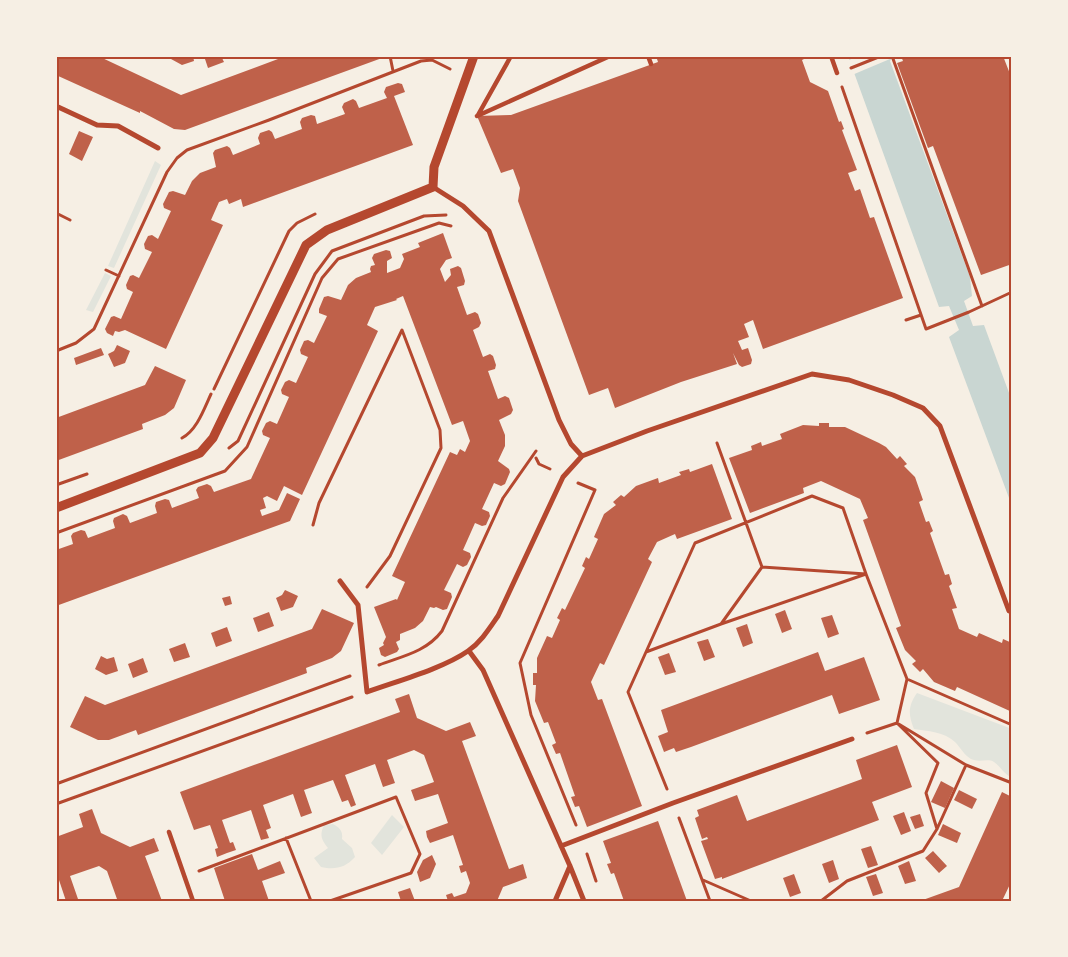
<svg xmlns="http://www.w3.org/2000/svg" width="1068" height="957" viewBox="0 0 1068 957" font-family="'Sofia Sans Condensed',sans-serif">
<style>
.green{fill:#e2e4dc}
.water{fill:#c9d6d2}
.pier{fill:#f6efe4}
.building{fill:#bf614a}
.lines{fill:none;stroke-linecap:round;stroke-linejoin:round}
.path{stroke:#b5482f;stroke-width:3}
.pedestrian{stroke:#b5482f;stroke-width:4.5}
.minor{stroke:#b5482f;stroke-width:5}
.tertiary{stroke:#b5482f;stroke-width:9}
.neatline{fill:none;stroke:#b5482f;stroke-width:2}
</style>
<rect width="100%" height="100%" fill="#f6efe4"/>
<path class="green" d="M155,161L161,165L114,268L108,266Z
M105,273L111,276L93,312L86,310Z
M917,693L1012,729V778C1004,774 1001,767 994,762C988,758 979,763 971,759C964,755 961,748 955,742C945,732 927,731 914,729C908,714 908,706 917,693Z
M392,815L404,827L382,855L371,843Z
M333,824C340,828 343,831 342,839L352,848L355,857C345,868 335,870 321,867L314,858L328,848C322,840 319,836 324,825Z"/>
<path class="water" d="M848,56H894L890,61L970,277L972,296L964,301L973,326L984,325L1012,401V506L949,337L959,330L949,306L939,307Z"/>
<path class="pier" d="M858,56H897L852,75L847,61Z"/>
<path class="building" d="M56,56H98L181,95L286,56H381L382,58L185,130L174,129L140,111V113L56,75Z
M172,56H193L194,61L182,65L171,59Z
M204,56H221L224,62L208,68Z
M656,56H806V58L802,60L810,82L828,91L839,122L841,121L844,129L842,130L857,170L848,173L855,191L860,189L870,218L874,217L903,298L763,349L753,320L744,324L749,337L738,341L742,350L748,348L752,360L751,364L742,367L739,365L733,353L737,364L681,382L615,408L608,388L589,395L518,201L520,188L513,169L501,173L477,116L511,115L658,62Z
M901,56H1003L1012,79V264L981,275L933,146L928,148L897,63L903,61Z
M398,83L402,84L405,92L394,96L413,145L243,207L241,199L229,204L227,199L219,202L211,220L223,225L166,349L125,330L119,332L115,331L113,336L107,333L105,329L111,317L114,316L121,319L133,292L127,289L126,285L130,276L133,275L139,278L152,252L145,249L144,244L148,236L152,235L158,239L171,211L164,208L163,204L169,192L173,191L185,195L192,181L200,173L216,167L213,153L215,150L227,146L230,148L233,155L260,144L258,138L260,133L269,130L272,132L275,139L302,129L300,122L302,118L311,115L315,116L317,124L345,114L342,107L344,103L353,99L356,101L359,108L387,98L384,92L386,87Z
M79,131L93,137L82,161L69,154Z
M443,233L452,258L446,260L440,269L445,282L451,275L450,269L458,266L461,268L465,281L464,285L457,287L467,315L475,312L478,314L481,323L479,327L473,330L483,357L490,354L493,356L496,365L495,369L488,371L498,399L505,396L509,398L513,410L511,414L499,420L505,435V446L498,461L509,469L510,472L505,484L501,486L494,483L482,509L489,512L490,516L486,525L482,526L475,523L463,550L470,553L471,557L467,565L463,567L457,564L444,590L451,593L452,597L447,609L443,610L436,607L434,608L430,607L423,621L415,628L400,634V640L396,642L399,649L397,652L385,657L381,655L379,648L384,645L383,643L386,637L374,607L396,599L397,600L405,582L392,576L450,452L457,455L460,449L465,452L470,441L463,421L452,425L403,296L396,299L397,300L375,307L367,325L378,331L302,495L284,486L277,501L267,496L263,498L266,508L260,510L262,516L279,510L287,493L300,499L290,521L56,606V550L73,544L71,536L73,533L81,530L85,531L88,538L115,528L113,521L114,518L123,514L127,516L130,523L157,513L155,506L156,502L165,499L169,500L172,508L199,498L196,490L198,487L207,484L211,486L214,492L251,479L270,438L263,435L262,431L266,423L270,421L277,424L289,397L282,394L281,390L285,382L289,380L296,383L308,357L301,354L300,350L304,341L308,340L314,343L327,316L319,313V309L324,297L328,296L341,300L348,285L356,278L371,272L370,269L371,266L375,265L372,258L374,254L386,250L390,251L392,258L387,261V273L400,268L404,259L402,254L420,247L418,243Z
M117,345L130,351L125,363L114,367L108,354L114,351Z
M101,348L104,355L76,365L74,358Z
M155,366L186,380L174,408L165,415L142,424L143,429L56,461V418L145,385Z
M819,423H829V427H845L879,443L886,447L897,459L900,456L907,464L904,466L915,477L923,500L919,502L926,522L929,521L933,531L930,533L945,575L949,574L952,584L949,586L957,608L952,609L959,629L977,637L979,633L1002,643L1003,639L1012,643V712L957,687L955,691L934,682L923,669L920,672L912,664L916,661L905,650L896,628L901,626L863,520L868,518L860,499L821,481L803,488L804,493L750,513L729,458L752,450L751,446L761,442L762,446L782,439L780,434L803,425L819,426Z
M712,464L732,519L677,539L675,534L657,542L648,559L652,562L604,665L600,663L591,682L598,700L602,699L642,806L587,827L579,806L575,807L571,797L575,796L560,753L556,754L552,745L556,743L548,722L544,723L535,701L536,685H533V673H537V658L547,636L552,638L560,620L557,618L562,608L565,610L585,568L582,566L586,557L589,559L598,539L594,537L604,514L616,505L613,502L621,495L624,497L636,486L658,478L659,483L681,475L679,472L689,469L690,472Z
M285,590L298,596L293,607L281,611L276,598L282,595Z
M230,596L232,604L225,606L222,598Z
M322,609L354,623L341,651L332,658L306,668L307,673L138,735L136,730L109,740H98L70,727L85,696L105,705L312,629Z
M785,610L792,629L782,633L775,614Z
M269,612L274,626L258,632L253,618Z
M832,615L839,634L828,638L821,618Z
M747,624L753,643L743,647L736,628Z
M227,627L232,641L216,647L211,633Z
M708,639L715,657L704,661L697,642Z
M185,643L190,657L174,662L169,649Z
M818,652L825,671L864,657L880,700L839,714L832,695L691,747L676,752L674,748L664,752L658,736L668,732L661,710Z
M669,653L676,672L665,675L658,657Z
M101,656L107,659L114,657L118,671L106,675L95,669Z
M143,658L148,672L133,678L128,664Z
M409,694L417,718L446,731L470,722L476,736L462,741L509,869L523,864L527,878L503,887L497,901H448L446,895L452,893L454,897L466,893L470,883L466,871L461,873L459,866L463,865L453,835L430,843L427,837L426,831L448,823L438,794L415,801L411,790L434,782L424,755L414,750L387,760L395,783L383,787L375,764L345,775L356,805L351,807L348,800L342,802L333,780L304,790L312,813L301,817L293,794L263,805L271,828L266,830L269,838L261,840L251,810L222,820L230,843L233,842L236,850L227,853L217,857L215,849L218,848L210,825L194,830L180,792L400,712L395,699Z
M897,745L912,787L872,802L879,820L722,879V877L715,879L701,841L708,839L707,837L702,839L695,818L699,816L697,810L737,795L747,821L862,779L856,760Z
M941,781L954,788L945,808L931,802Z
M959,790L977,799L972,809L954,800Z
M1002,792L1012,797V880L1002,901H920L959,887Z
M92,809L101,833L130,847L154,838L159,851L145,856L162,901H112L117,899L107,871L99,866L70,876L78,899L66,901L59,880L56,881V837L83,827L79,814Z
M904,812L911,831L901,835L893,816Z
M920,814L924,826L915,829L910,817Z
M658,821L687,901H624L614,873L611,874L607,864L611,863L603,841Z
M943,824L961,833L957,843L938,835Z
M871,846L878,865L868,868L861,849Z
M933,851L947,866L939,873L925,858Z
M252,854L258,870L280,861L285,873L262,881L269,901H225L214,868Z
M432,855L436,864L430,878L420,882L417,872L423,860Z
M833,860L839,879L829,883L822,864Z
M909,861L916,881L905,884L898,866Z
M794,874L801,893L790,897L783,878Z
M876,874L883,893L873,896L866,877Z
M410,888L415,901H401L398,892Z"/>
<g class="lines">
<path class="path" d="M390,56L393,71
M892,56L982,306
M851,68L881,56
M842,87L926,329L969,312L1012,292
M56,213L70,220
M106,270L119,276
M906,320L921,315
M56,351L76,343L94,329L167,172L177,158L187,150L269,120L421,61L432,60L450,69
M214,389L289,231L297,223L315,214
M182,438C197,430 204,409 211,394
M717,443L762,567
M229,448L238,441L315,274L332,251L424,216L446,215
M536,458L539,464L550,469
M56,485L87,474
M313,525L319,503L402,330L440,430L441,448L390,556L367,587
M56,533L225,471L247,447L322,278L338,259L439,223L451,226
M646,652L695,543L812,496L843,508L866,574L721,624L762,567L866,574L907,679L897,723L938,763L926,793L937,829
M379,665C403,656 426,652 442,631L503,498L536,451
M907,679L1012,725
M867,733L897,723L966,765L1012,783
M56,784L350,676
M667,789L628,692L646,652L721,624
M56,804L352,697
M679,818L710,901
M576,825L531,715L520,663L595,490L578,483
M286,838L311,901
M587,854L596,881
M199,871L396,797L420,854L411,873L330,901
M703,880L751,901
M821,901L847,881L923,851L937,829L966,765"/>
<path class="pedestrian" d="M648,56L651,64
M831,56L837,73
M478,115L511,56
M477,116L610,56
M169,832L193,901"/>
<path class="minor" d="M56,106L97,125L118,126L158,148
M582,456L647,431L812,374L849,380L893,395L923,408L940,426L1009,611L1012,612
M340,581L358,605L367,692C397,681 442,669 468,651C481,642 489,629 498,616L563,477L582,456L571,444L559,420L489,231L463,206L433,187
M469,651L483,670L570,866L584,901
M561,846L673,803L852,739
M555,901L570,866"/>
<path class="tertiary" d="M56,508L200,453L213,438L306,245L327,230L433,187L434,167L474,56"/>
</g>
<rect width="1068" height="957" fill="none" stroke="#f6efe4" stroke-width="115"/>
<rect x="58" y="58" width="952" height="842" class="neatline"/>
</svg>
